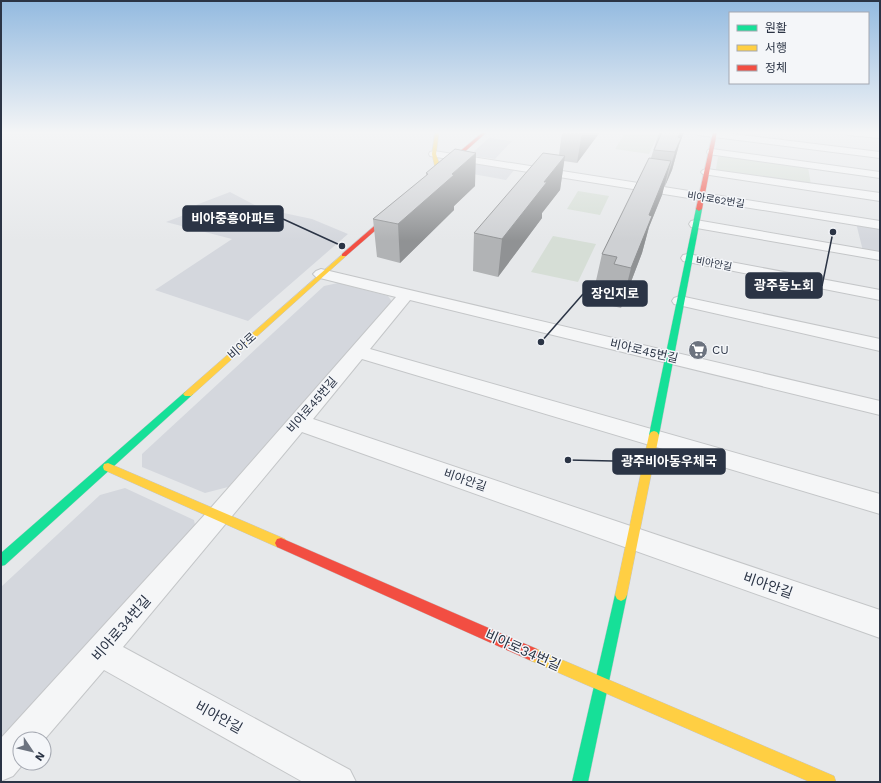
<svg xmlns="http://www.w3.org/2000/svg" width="881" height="783" viewBox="0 0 881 783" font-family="'Work Sans','Noto Sans KR',sans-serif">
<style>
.built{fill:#d4d7dd}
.green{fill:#d6ded6}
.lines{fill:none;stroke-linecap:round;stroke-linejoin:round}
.street-casing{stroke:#c4c6c8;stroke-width:2}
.fast-casing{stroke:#c4c6c8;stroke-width:1}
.slow-casing{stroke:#c4c6c8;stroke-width:1}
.jam-casing{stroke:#c4c6c8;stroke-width:1}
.street{fill:#f5f6f7;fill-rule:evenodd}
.fast{fill:#16e098;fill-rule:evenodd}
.slow{fill:#ffcf43;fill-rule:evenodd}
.jam{fill:#f24e42;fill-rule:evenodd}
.wall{fill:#b1b3b5}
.shaded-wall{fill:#909294}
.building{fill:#ced0d3;stroke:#909294}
.labels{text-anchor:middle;stroke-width:3;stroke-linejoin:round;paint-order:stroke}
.far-street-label{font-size:10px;fill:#2b3445;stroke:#f4f6f9}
.street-label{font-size:12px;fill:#2b3445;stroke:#f4f6f9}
.poi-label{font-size:12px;fill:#2b3445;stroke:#f4f6f9;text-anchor:start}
.near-street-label{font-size:14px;fill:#2b3445;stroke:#f4f6f9}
.leader{fill:none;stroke:#2b3445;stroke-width:1.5}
.callout-dot{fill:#2b3445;stroke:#f4f6f9;stroke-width:1.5}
.callout{fill:#2b3445;stroke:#2b3445;stroke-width:1.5}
.callout-label{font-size:13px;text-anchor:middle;font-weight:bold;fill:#fff}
</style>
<rect width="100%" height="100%" fill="#e6e8ea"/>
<path class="built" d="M489,138L512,141L495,159L474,156L472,153Z
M471,162L515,169L506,180L456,171Z
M230,192L260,208L312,219L348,234L248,321L155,290L232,239L166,222L202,208L196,205Z
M856,223L880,227V253L863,251Z
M338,283L388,296L393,303L228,487L205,493L142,467V454L324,286Z
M125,488L194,520L196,530L1,750V587L100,495Z"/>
<path class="green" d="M626,132L658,135L649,154L615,149Z
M725,155L808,167L811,185L723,173L716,169L718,157Z
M578,191L609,196L600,215L567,209Z
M553,236L596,244L578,282L531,272Z"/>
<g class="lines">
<g class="street-casing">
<path id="street" d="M693,132H718L880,152V158L698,135Z
M843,132H880V138L848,135Z
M712,149L880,172V178L708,154L707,152L708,150Z
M434,151L880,221V229L430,156L429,154L430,152Z
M707,169L880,193V201L703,174L701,172L703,170Z
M696,220L880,252V260L691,227L689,224L691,221Z
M688,254L880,290V300L683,261L681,258L683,255Z
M321,269L880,401V415L410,300L370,349L880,494V514L362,359L313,419L880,610V638L302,432L123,647L350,770L356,782H303L104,670L44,740L20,739V763H24L13,776L1,781V738L209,510L396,297L316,277L313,274L316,271Z
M680,296L880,339V351L674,304L672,301L674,298Z"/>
</g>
<g class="fast-casing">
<path id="fast" d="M699,207L702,209L659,435L657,438H651L649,435L696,209Z
M188,391L191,392L193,394L191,396L5,565L1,566V553L185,392Z
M621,589L625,591L627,595L588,782H572L615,595L617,591Z"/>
</g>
<g class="slow-casing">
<path id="slow" d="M435,132H439L436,154L442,172L439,174L436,172L432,154Z
M344,253L347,255L346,256L191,396H185L183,394L185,392Z
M654,431L657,432L659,435L627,595L625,599L621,601L617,599L615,595L649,435L651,432Z
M108,463L285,539L287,543L285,547L281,548L277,547L104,470L103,467L104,464Z
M532,647L834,776L836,782H810L527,659L525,654L527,649Z"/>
</g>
<g class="jam-casing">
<path id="jam" d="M483,132H487L443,171H439V169Z
M713,132H717L702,209L699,211L696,209Z
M395,208L400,209L346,256H342V254Z
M281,538L537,649L539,654L537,659L532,661L527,659L277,547L275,543L277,539Z"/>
</g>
<use href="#street" class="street"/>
<use href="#fast" class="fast"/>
<use href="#slow" class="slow"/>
<use href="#jam" class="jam"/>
</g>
<path class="wall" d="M562,132H600L577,163L564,161L560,190L542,213V218L498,277L473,271L474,233L559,155Z
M659,132H684L679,145L672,170L665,186H664L662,195L649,227L642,253L621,308L604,304L606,297L593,294L602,254L651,158Z
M426,173L475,186L454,206V210L400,263L377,257L373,219L426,176Z"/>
<path class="shaded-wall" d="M582,132H600L577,163Z
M681,132H684L679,145L672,170L665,186L675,152L678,137Z
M476,153L475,186L454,206V210L400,263L398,224L452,174Z
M565,156L560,190L542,213V218L498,277L502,239L544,182Z
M671,161L662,195L649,227L642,253L621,308L631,268L649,215Z"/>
<path class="building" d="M662,132H681L678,137L681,138L675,152L654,150Z
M455,149L476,153L452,174L454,175L398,224L373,219L428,174L426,173Z
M543,153L565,156L544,182H547L502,239L474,233Z
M649,158L671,161L649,215L652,216L631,268L614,264L617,257L602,254Z"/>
<linearGradient id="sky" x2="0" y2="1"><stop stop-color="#93bae0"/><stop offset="0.55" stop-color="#f4f5f6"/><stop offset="1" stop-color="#f4f5f6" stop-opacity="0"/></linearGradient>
<rect width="881" height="241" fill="url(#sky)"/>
<defs>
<g id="supermarket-disc" transform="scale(1)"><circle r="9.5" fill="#6c737f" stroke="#f4f6f9"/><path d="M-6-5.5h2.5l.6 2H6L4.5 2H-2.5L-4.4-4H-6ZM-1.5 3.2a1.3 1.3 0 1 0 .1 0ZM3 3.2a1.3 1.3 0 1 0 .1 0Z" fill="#fff"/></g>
</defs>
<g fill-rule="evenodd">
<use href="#supermarket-disc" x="698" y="350"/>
</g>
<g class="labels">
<g class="far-street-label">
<text transform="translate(716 199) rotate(9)" y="4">비아로62번길</text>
<text transform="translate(714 263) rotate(11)" y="4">비아안길</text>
</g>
<g class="street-label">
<text transform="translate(242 346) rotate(-42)" y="4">비아로</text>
<text transform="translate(644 351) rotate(13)" y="4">비아로45번길</text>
<text transform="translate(312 405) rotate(-49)" y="4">비아로45번길</text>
<text transform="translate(465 480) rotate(19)" y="4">비아안길</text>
</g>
<g class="poi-label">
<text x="712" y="354">CU</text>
</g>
<g class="near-street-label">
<text transform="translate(768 585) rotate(19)" y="5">비아안길</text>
<text transform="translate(121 628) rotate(-49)" y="5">비아로34번길</text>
<text transform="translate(523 650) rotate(24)" y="5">비아로34번길</text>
<text transform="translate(219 717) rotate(29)" y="5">비아안길</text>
</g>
</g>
<path class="leader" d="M342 246L283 219M833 232L822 286M541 342L583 294M568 460L613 461"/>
<g class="callout-dot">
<circle cx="342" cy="246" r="4"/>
<circle cx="833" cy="232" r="4"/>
<circle cx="541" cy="342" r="4"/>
<circle cx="568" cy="460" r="4"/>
</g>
<g class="callout">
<rect x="183" y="206" width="100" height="25" rx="4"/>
<rect x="746" y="273" width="76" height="25" rx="4"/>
<rect x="583" y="281" width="64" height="25" rx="4"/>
<rect x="613" y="449" width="112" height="25" rx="4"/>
</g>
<g class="callout-label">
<text x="233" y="223">비아중흥아파트</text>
<text x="784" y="290">광주동노회</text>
<text x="615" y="298">장인지로</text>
<text x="669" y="466">광주비아동우체국</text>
</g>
<rect width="881" height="783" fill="none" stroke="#2b3445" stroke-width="4"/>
<rect x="729" y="12" width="140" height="72" fill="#f4f6f9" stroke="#a4a8b1"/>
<rect x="737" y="25" width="20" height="6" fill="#16e098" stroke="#a4a8b1"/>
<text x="765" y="32" font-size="12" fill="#2b3445">원활</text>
<rect x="737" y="45" width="20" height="6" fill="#ffcf43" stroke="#a4a8b1"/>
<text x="765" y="52" font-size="12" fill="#2b3445">서행</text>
<rect x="737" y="65" width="20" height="6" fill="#f24e42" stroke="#a4a8b1"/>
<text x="765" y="72" font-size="12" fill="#2b3445">정체</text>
<g transform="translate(32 751) rotate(125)"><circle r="19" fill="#f4f6f9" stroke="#a4a8b1"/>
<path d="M0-3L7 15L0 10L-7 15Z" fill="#6c737f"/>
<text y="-6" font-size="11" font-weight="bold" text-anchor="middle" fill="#2b3445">N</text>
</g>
</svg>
